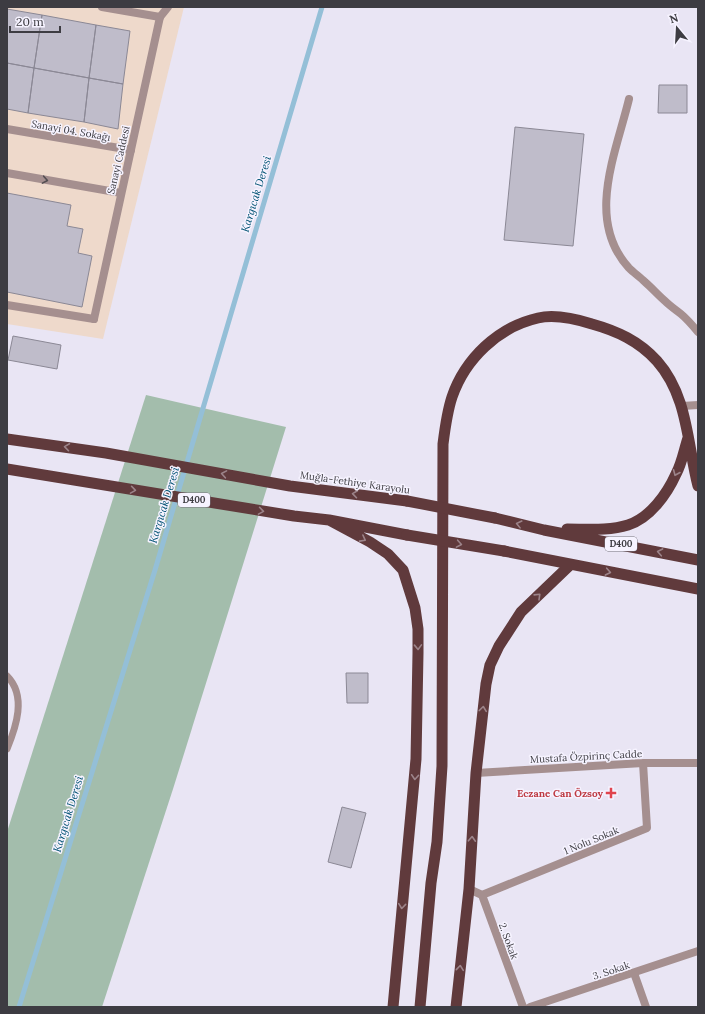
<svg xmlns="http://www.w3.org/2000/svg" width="705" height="1014" viewBox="0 0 705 1014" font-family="Lora,serif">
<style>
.industrial{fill:#eed9cb}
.green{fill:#a3bdac}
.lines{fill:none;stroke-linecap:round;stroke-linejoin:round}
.stream{stroke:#94bfd7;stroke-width:5}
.building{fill:#bfbcca;stroke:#8b8895}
.service{stroke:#a58f8f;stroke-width:7}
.minor{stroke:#a58f8f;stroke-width:8}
.tertiary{stroke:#a58f8f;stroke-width:8}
.trunk{stroke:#603a3c;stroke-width:11}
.trunk-bridge{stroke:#603a3c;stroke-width:11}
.oneway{stroke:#524d51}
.oneway2{stroke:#9c848a}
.health-dot{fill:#e0444e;stroke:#f6f3ff;stroke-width:1.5}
.labels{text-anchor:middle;stroke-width:3;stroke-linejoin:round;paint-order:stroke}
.shield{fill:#f6f3ff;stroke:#74737b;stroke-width:1}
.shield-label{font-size:9px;font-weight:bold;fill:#3d3c42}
.street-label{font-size:10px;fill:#3d3c42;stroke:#f6f3ff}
.health-label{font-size:10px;font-weight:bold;fill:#be3a42;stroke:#f6f3ff;text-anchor:end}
.water-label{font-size:11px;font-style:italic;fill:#005273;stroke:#f6f3ff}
</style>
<rect width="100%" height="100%" fill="#e9e5f4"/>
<path class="industrial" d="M7,7H184L103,339L7,324Z"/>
<path class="green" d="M146,395L286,427L173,789L102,1007H7V832Z"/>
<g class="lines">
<path class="stream" d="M19,1007L155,570L322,7"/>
</g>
<path class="building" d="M7,9L42,15L34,68L7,63Z
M42,15L96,25L89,78L34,68Z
M96,25L130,31L123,84L89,78Z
M7,63L34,68L28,113L7,109Z
M34,68L89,78L84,122L28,113Z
M89,78L123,84L118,129L84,122Z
M659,85H687V113H658Z
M515,127L584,134L573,246L504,240Z
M7,193L71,205L67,226L83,229L78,253L92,256L82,307L7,292Z
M13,336L61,345L57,369L8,360Z
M346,673H368V703H347Z
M342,807L366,813L351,868L328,862Z"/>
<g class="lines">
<path class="service" d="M7,676C27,696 16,727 7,749"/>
<path class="minor" d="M102,7L160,17
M629,99C616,153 585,220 629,268C634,273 640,277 645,282C652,288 658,295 665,301C670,306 676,310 681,314C687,319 693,326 698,332
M7,129L131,150
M7,173L121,193
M7,305L94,319
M682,406L698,405
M476,773L643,763H698
M469,889L482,895L523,1007
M482,895L647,828L643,763
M634,973L646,1007
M530,1007L698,951"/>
<path class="tertiary" d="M94,319L160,17L168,7"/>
<path class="trunk" d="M7,439L106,453L290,486L407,501
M7,469L294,516L329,520L407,535
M495,518L544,530L698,560
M329,520L370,542L388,554L403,570L415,608L418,629V653L416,759L393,1007
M567,529C587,529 609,531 628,525C650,518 667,494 676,474C682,463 684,450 688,438
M504,551L698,589
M420,1007L431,883L437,842L442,766L443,444C445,428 447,412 452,397C465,359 498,327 538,318C555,314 576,319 592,324C617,331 639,341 657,361C688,396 687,443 698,486
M456,1007L469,889L476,773L486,684L490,665L499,646L521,612L570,565"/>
<path class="trunk-bridge" d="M407,501L495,518
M407,535L504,551"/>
</g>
<defs><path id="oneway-chevron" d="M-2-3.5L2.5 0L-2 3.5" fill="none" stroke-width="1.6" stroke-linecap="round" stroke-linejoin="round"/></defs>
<use class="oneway" href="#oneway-chevron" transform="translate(45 180) rotate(10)"/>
<g class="oneway2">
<use href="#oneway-chevron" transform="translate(67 447) rotate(-172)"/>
<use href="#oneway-chevron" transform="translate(676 473) rotate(113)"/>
<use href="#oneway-chevron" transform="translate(224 474) rotate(-170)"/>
<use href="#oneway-chevron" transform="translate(133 490) rotate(9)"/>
<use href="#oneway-chevron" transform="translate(355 494) rotate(-172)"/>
<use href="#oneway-chevron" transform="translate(261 511) rotate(9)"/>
<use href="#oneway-chevron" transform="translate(519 524) rotate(-166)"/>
<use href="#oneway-chevron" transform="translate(363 539) rotate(28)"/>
<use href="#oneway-chevron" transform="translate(459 544) rotate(10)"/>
<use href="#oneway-chevron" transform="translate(660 552) rotate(-169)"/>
<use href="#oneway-chevron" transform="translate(608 572) rotate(11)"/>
<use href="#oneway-chevron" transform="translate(538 596) rotate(-44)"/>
<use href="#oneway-chevron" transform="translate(418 647) rotate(88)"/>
<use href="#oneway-chevron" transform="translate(483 709) rotate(-83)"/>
<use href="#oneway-chevron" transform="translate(415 777) rotate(94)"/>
<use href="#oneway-chevron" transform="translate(472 839) rotate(-87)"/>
<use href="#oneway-chevron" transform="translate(402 906) rotate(96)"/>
<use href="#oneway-chevron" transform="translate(460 968) rotate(-84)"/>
</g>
<path class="health-dot" d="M609 787h4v4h4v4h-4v4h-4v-4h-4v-4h4z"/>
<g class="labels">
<g class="shield">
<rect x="178" y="493" width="32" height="14" rx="3"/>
<rect x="605" y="537" width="32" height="14" rx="3"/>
</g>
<g class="shield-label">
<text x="194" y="503">D400</text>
<text x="621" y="547">D400</text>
</g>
<g class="street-label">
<text transform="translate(71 130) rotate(10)" y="4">Sanayi 04. Sokağı</text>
<text transform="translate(118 160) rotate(-77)" y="4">Sanayi Caddesi</text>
<text transform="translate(355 482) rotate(8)" y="4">Muğla-Fethiye Karayolu</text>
<text transform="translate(586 756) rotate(-3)" y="4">Mustafa Özpirinç Cadde</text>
<text transform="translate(591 840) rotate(-22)" y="4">1 Nolu Sokak</text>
<text transform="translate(509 941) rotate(70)" y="4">2. Sokak</text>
<text transform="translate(611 970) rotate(-18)" y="4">3. Sokak</text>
</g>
<g class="health-label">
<text x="603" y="797">Eczane Can Özsoy</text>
</g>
<g class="water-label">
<text transform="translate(256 194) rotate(-73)" y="4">Kargıcak Deresi</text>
<text transform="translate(164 505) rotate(-73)" y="4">Kargıcak Deresi</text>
<text transform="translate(68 814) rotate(-73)" y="4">Kargıcak Deresi</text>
</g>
</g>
<rect width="705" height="1014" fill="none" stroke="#3d3c42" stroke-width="16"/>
<g transform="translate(677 28) rotate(342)" stroke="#f6f3ff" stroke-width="3" paint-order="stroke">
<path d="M0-3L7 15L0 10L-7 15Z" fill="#3d3c42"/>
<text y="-6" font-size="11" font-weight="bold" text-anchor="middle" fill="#3d3c42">N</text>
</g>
<path d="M10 26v6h50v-6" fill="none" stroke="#3d3c42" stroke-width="2"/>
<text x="16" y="26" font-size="12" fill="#3d3c42" stroke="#f6f3ff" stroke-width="3" paint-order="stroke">20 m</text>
</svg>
